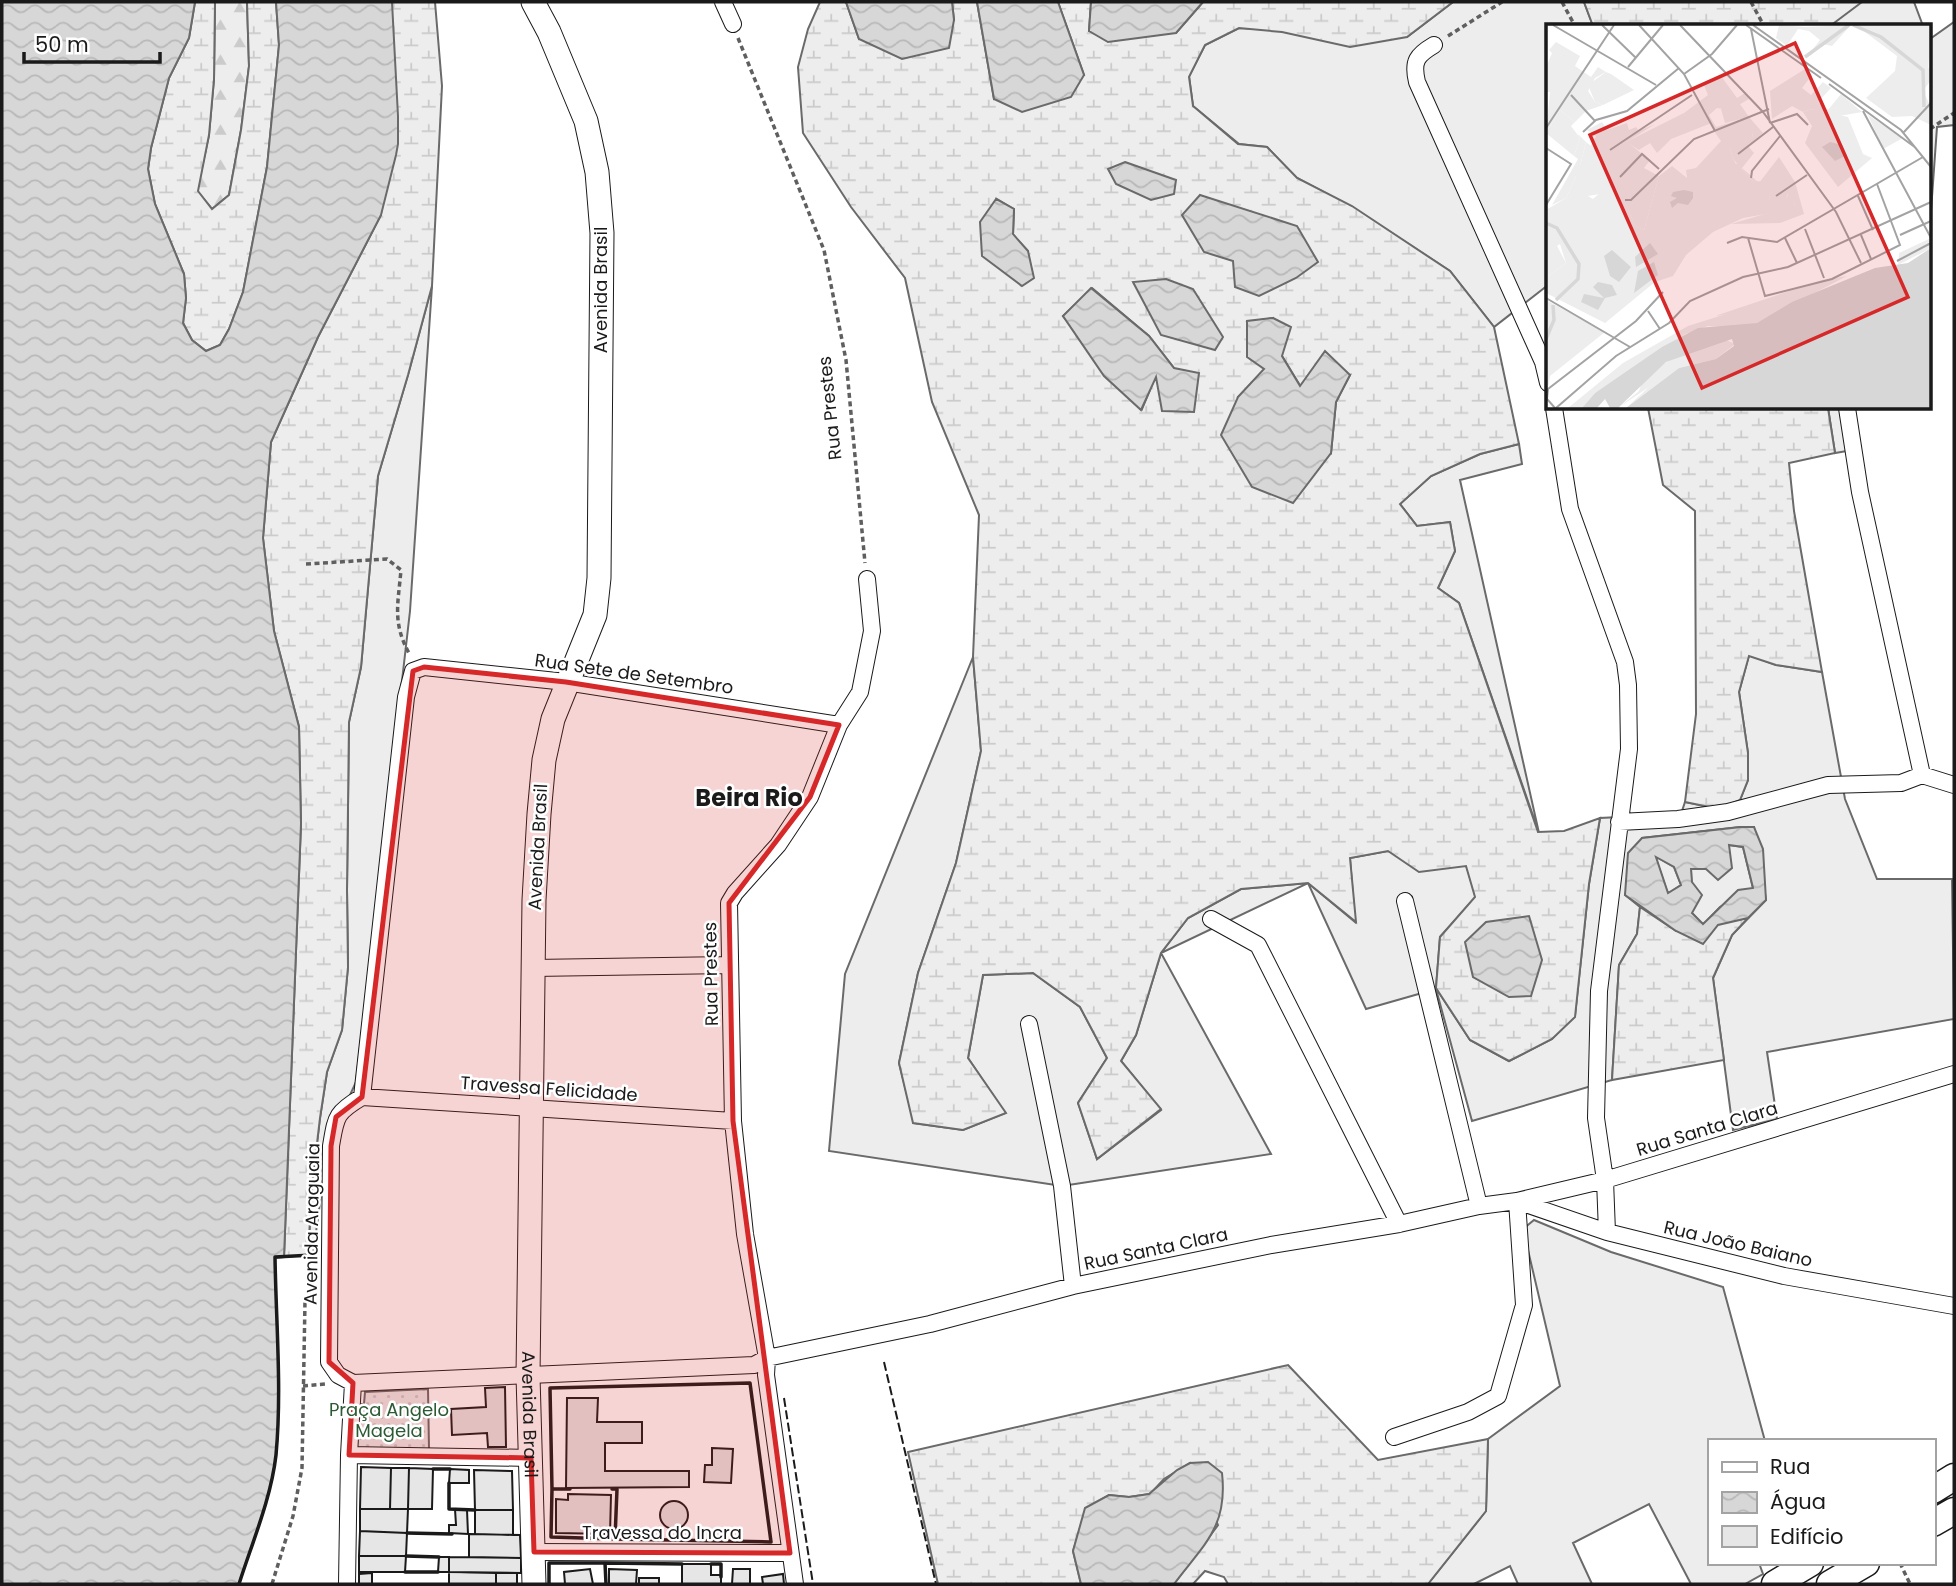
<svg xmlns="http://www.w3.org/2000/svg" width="1956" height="1586" viewBox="0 0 1956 1586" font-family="Poppins,sans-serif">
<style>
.built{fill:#ededed;stroke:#6a6a6a;stroke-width:2}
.forest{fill:url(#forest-firs);stroke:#6a6a6a;stroke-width:2}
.wetland{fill:url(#wetland-marsh);stroke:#6a6a6a;stroke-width:2;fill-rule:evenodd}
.park{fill:url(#park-dots);stroke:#6a6a6a;stroke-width:2}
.water{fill:url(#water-waves);stroke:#6a6a6a;stroke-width:2;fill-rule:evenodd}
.building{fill:#e6e6e6;stroke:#1a1a1a;stroke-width:2}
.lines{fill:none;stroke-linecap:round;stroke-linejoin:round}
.street-casing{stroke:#1a1a1a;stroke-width:18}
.secondary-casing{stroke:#1a1a1a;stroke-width:25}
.primary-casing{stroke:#1a1a1a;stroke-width:29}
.path{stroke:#5f5f5f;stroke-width:3.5;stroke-dasharray:5 3.5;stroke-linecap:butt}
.street{stroke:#fff;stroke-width:16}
.secondary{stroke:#fff;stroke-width:23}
.primary{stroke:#fff;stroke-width:26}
.fence{stroke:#1a1a1a;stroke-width:2;stroke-dasharray:9 3.5;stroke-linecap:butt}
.wall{stroke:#1a1a1a;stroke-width:3.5}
.marked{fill:#d62828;fill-opacity:0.2;stroke:#d62828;stroke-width:5;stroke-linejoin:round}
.labels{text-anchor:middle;stroke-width:5;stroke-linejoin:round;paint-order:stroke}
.street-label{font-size:18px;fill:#1a1a1a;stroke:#fff}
.park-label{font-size:18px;fill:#2b5a34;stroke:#fff}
.district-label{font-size:24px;font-weight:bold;fill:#1a1a1a;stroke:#fff}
.inset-river{fill:none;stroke:#d7d7d7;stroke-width:3.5}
.inset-road{fill:none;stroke:#a3a3a3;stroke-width:2}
.view{fill:#d62828;fill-opacity:0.15;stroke:#d62828;stroke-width:3.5}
.inset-edge{fill:none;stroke:#1a1a1a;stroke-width:3.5}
</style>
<defs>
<pattern id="forest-firs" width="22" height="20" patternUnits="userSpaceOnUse" patternTransform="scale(1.75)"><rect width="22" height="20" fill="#ededed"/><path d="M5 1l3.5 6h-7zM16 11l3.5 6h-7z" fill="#cbcbcb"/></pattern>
<pattern id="wetland-marsh" width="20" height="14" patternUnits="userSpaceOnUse" patternTransform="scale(1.75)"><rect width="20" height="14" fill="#ededed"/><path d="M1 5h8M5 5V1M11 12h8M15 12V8" fill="none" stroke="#cbcbcb"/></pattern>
<pattern id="park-dots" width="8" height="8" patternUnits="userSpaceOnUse" patternTransform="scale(1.75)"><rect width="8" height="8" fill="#ededed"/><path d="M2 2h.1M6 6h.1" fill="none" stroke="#cbcbcb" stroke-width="1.8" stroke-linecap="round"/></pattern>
<pattern id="water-waves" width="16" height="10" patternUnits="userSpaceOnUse" patternTransform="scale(1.75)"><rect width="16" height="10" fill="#d7d7d7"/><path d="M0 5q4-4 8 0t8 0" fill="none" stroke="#b8b8b8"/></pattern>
</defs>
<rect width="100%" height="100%" fill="#fff"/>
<path class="built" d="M1453,2H1584L1593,26H1548V285L1494,327L1450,271L1352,207L1297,178L1267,147L1239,144L1193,106L1189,76L1205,45L1239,28L1407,37Z
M1856,2H1914L1923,26H1828Z
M1954,22V125L1937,127L1930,225V39Z
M432,286L410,611L356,1082L328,1143L313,1255H308L312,1186L320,1118L327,1072L342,1030L348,967L347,890L349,722L361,667L378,476L408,375Z
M1828,408H1847L1853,450L1835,453Z
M1519,444L1522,464L1460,480L1539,833L1459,603L1438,588L1455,551L1450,522L1417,526L1400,504L1431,476L1480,454Z
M1749,655L1776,665L1822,672L1845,799L1877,879H1952L1954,1019L1767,1052L1777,1119L1733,1130L1713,978L1732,935L1766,900L1754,827H1740L1642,838L1625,895L1640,907L1637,934L1619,965L1612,1080L1472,1121L1436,989L1366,1009L1308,883L1161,953L1271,1154L1062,1186L829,1151L845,974L973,657L981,751L956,863L918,973L899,1063L914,1123L963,1130L1005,1113L968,1058L983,975L1033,973L1080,1007L1107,1058L1078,1103L1097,1159L1161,1110L1121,1061L1136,1035L1161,953L1188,918L1241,889L1308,883L1355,922L1350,858L1388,851L1466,865L1476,897L1440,937L1436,988L1470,1040L1509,1061L1552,1039L1575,1016L1589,884L1600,818L1681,814L1685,802L1719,809L1740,800L1748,780V753L1739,692Z
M1729,845L1743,847L1753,888L1720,907L1703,925L1692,913L1691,869H1706Z
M1655,856L1674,867L1681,885L1668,894Z
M1534,1220L1611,1252L1723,1287L1765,1441H1709V1563H1759L1763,1574L1745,1584H1691L1649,1504L1573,1543L1592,1584H1518L1510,1566L1474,1584H1428L1486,1511L1488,1439L1560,1386L1523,1229Z"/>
<path class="forest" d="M215,2H247L249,66L241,130L229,195L212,209L197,191L209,135L214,79Z"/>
<path class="wetland" d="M195,2H215L214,79L209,135L198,191L212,209L229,195L241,130L249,66L247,2H276L279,45L267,167L243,292L229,329L220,345L206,351L192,340L183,323L186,298L184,274L155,204L148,169L151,148L169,78L189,38Z
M392,2H435L442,86L432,286L408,375L378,476L361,667L349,722L347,890L348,967L342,1030L327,1072L320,1118L312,1186L308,1255L284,1257L301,824L299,727L274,631L263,538L271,442L318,337L381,215Z
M820,2H846L859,39L954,20L952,2H977L994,99L1084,75L1058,2H1091L1089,31L1176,33L1203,2H1453L1407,37L1350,47L1282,32L1239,28L1205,45L1189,77L1193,106L1238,144L1267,147L1297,178L1352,206L1450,271L1494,327L1519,444L1480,454L1431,476L1400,504L1417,526L1450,522L1455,551L1438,588L1459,603L1538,832L1564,831L1600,818L1589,884L1575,1017L1552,1039L1509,1061L1470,1040L1436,988L1440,937L1475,897L1466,866L1419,872L1388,851L1350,858L1356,922L1308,883L1241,889L1188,918L1161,953L1136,1035L1121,1061L1161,1109L1097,1159L1078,1103L1107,1058L1080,1007L1033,973L983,975L968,1058L1006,1113L963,1130L913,1123L899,1063L918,973L956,863L981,751L973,657L979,515L932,402L905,278L851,207L803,133L798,67L808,29ZM997,199L1014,209L1013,235L1028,251L1021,286ZM1092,288L1149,336L1174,368L1156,375L1142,409L1063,316ZM1273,318L1282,356L1301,387L1350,375L1336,402L1331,453L1238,397L1265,369L1247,322Z
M1584,2H1862L1830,26H1593Z
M1648,408H1828L1835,453L1789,463L1794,511L1822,672L1776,665L1749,656L1739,692L1748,753V780L1740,800L1719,809L1685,802L1696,714L1695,511L1663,485Z
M1640,907L1676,931L1748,918L1732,935L1713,978L1724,1060L1612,1080L1619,965L1637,934Z
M1288,1365L1378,1460L1488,1439L1486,1511L1428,1584H1228L1224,1577L1205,1571L1193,1584H1174L1218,1525L1190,1463L1164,1479L1150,1494L1129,1497L1109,1495L1086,1508L1073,1551L1081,1584H938L908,1452Z"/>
<path class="park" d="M428,1389L429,1449L355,1450L357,1404H364L365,1392Z"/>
<path class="water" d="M2,2H195L189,38L169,78L151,148L148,169L155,204L184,274L186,298L183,323L192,340L206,351L220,345L229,329L243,292L267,167L279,45L276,2H392L398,116V144L396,155L381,215L318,337L271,442L263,538L274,631L299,727L301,824L284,1257L275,1258C276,1322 282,1392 276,1456C271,1499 252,1543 239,1584H2Z
M846,2H952L954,20L949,48L902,59L859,39Z
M977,2H1058L1084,75L1071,97L1022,112L994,99Z
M1091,2H1203L1176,33L1108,42L1089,31Z
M1125,162L1176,180L1174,194L1151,200L1116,184L1108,169Z
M1200,195L1297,226L1318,262L1296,278L1259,296L1235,287L1233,261L1204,252L1182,215Z
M996,199L1014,209L1013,234L1028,251L1034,278L1022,286L982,256L980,222Z
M1166,279L1193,289L1223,337L1215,350L1161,335L1133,282Z
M1091,288L1149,336L1174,368L1199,373L1194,412L1162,411L1156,377L1141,410L1104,376L1063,316Z
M1273,318L1291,327L1282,356L1300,386L1325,351L1350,375L1336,402L1331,453L1293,503L1252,487L1221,435L1238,397L1264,369L1247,357V321Z
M1741,827H1754L1763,849L1766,900L1748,918L1718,925L1703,944L1676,931L1625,895L1628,853L1642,838ZM1729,845L1743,847L1753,888L1738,890L1703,924L1692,913L1702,895L1692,882L1691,869H1706L1718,880L1732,868ZM1656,857L1674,867L1681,885L1668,893Z
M1529,916L1542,960L1531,996L1509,997L1473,977L1465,942L1486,922Z
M1208,1462L1222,1473C1228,1527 1204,1544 1174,1584H1081L1073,1551L1085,1508L1109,1495L1129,1497L1149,1494L1177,1470L1190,1463Z"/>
<path class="building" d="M505,1387L506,1447H488L487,1433L452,1435L451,1409L486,1407L485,1388Z
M567,1398H598L597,1422H642V1443H605V1471H689V1487L566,1488Z
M712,1448L733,1449L731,1483L704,1482L705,1465H712Z
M361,1467L391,1468L390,1509H360Z
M391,1468H409L408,1509H390Z
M409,1468L433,1469L432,1509H408Z
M450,1469L469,1470V1483H449Z
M474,1470L512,1471L513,1510H475Z
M568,1494L611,1495L610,1534L556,1533V1499L568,1500Z
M660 1515a14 14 0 1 1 28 0a14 14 0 1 1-28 0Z
M360,1509H408L407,1533L360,1531Z
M455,1509L467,1510L468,1534L449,1533V1525H456Z
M475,1510H513V1535L475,1534Z
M360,1531L407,1533L406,1556H359Z
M469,1534L520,1535L521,1558L469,1557Z
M359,1556H406L405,1572H359Z
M439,1557H449V1572H438Z
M449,1557L521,1558V1573L449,1572Z
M682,1564H711V1575H721V1584H682Z
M590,1569L593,1584H565L564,1572Z
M609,1569L637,1570L636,1584H609Z
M733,1569H750V1584H732Z
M449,1572L496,1573V1584H449Z
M372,1573V1584H359V1574Z
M496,1573H517V1584H496Z
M783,1574L784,1584H763L762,1577Z
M639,1578H659V1584H639Z"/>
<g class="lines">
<g class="street-casing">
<path id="street" d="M723,2L733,24
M1434,45C1417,55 1412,61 1417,82L1543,362L1548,383
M1554,408L1570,509L1625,662L1628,685L1629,749L1599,991L1596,1118L1605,1180L1607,1232
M1847,408L1860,492L1922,775
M1619,822L1678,819L1728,812L1828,785L1901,783L1922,775L1954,785
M1405,901L1479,1206
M1211,919L1258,945L1399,1224
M533,968L729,965
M1029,1024L1062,1186L1073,1286
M362,1097L733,1121
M1517,1201L1607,1232L1784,1276L1954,1306
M353,1383L754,1365L767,1358L930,1324L1073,1286L1271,1245L1399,1224L1479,1206L1517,1201L1605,1180L1954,1074
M353,1383L338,1375L329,1362L331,1146C336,1117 335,1113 362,1097L406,697L413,671L424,667L566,682L839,725
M1394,1437L1468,1412L1498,1396L1524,1305L1517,1201
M349,1455L531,1458
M534,1552L790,1553
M347,1584L349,1455L353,1383
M795,1584L766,1375L767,1358L745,1234L733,1121L729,903L735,893L778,845L810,797L839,725L860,692L872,631L867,579"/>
</g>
<g class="secondary-casing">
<g id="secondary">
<path id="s1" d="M533,2L549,32L586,121L597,172L602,233L599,578L595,615L553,719L544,760L539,814L534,900L528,1376L534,1584"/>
</g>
</g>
<g class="primary-casing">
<path id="primary" d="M1933,1490L1954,1477
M1933,1523L1954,1511
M1775,1584L1810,1563
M1830,1584L1866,1563"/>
</g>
<path class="path" d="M1562,2L1575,26
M1751,2L1764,26
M1448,36L1502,2
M738,38L824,250L846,360L865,563
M1930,129L1954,113
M306,564L387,559L401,570C398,605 392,623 410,655
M303,1386L326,1384
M1900,1563L1910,1584
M272,1584L293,1516L302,1468L305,1301"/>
<use href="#street" class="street"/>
<use href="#secondary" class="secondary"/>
<use href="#primary" class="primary"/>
<path class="fence" d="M884,1362L936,1584
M784,1398L813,1584"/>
<path class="wall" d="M433,1469H450
M449,1483V1509L475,1510
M552,1489H570
M612,1489H617L615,1539L551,1537L552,1489L550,1388L750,1383L771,1542L615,1539
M407,1533L452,1534
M406,1556L439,1557
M605,1563L682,1564
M711,1564H721V1577
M405,1572H438
M239,1584C252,1543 271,1499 276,1455C282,1390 276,1323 275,1257L313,1255
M549,1584V1563H605L606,1584"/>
</g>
<path class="marked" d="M424,667L566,682L839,725L810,797L729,903L733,1121L790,1553L534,1552L531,1458L349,1455L353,1383L329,1362L331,1146L336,1117L362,1097L413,671Z"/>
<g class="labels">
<g class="street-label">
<text transform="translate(601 290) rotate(-90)" y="6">Avenida Brasil</text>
<text transform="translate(830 408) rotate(-96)" y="6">Rua Prestes</text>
<text transform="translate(634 674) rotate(8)" y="6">Rua Sete de Setembro</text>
<text transform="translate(538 847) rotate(-87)" y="6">Avenida Brasil</text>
<text transform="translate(711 974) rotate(-91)" y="6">Rua Prestes</text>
<text transform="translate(549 1089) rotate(4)" y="6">Travessa Felicidade</text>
<text transform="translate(1707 1129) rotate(-17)" y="6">Rua Santa Clara</text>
<text transform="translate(312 1224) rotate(-89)" y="6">Avenida Araguaia</text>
<text transform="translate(1738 1244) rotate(13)" y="6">Rua João Baiano</text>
<text transform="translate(1156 1249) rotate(-12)" y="6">Rua Santa Clara</text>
<text dy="6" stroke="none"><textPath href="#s1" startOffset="1435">Avenida Brasil</textPath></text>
<text x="662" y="1539">Travessa do Incra</text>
</g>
<g class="park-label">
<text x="389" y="1416">Praça Angelo<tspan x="389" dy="21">Magela</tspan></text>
</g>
<g class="district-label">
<text x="749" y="806">Beira Rio</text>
</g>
</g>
<g transform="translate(1546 24)">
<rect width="385" height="385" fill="#fff"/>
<path d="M233,1L259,3L305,1L286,22L277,20L260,34L274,16L263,7L252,5L241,22L230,14ZM310,1H385L382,48L331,9ZM10,18L34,32L29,42L45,53L52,43L60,48L49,54L42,67L49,78L57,81L40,87L29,98L14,86L0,109L4,68H0V43L6,29L3,26ZM259,45L266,51L256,64L265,71L277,58L285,64L272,78L282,86L295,70L316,88L293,92L266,85L257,88L246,82L226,95L224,67ZM175,52L191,74L199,69L203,75L184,86L171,84L163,91L170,103L203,93L217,109L202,122L208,129L196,144L213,159L233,133L249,158L258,190L234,199L185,200L249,181L242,170L238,178L226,181L223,174L229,158L213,159L207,157L187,135L184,124L206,114L207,108L170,110L165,100H140L138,89L162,71L158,61ZM322,91L357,114L337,125ZM56,98L61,106L81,99L83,106L90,103L93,107L109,100L81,118L104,136L98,144L113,152L98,206L89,202L80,180L54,170L42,172L30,152L20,174L6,181L32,135L28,132L34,114L31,109L40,118L34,142L50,112L41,106ZM10,220L20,239L0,254V229ZM301,252L196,288L169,292L276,256Z" fill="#ededed"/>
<path d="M311,2L331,9L381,47L385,39V56L377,67L385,83V101L366,92L346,93L320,74L349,47L351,32ZM14,26L24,37L28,53L14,54L7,38L8,27ZM60,48L65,50L88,66L57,81L49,78L42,61ZM194,80L203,93L179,99L175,85ZM266,85L302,93L317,130L326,134L292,163L259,119L266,102L257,88ZM14,86L29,98L25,102L34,114L28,132L0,109ZM138,89L141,100L160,93L163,100L125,115L111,129L104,119L93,126L80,118ZM197,102L207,108L206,114L202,121L184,124L187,135L190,140L198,135L195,144L207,157L229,158L233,150L243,155L229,160L223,174L226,180L237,178L243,170L249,181L242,186L197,194L167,208L140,231L127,252L109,258L59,299L0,269V254L20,239L14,220L0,229V186L20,174L30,152H35L42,172L47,175L56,167L80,180L89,202L98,206L113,152L126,142L141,154L140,146L150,144L175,117L170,110ZM40,118L71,142L73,151L63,161L34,142ZM78,120L91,128L80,138L65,130ZM301,252L211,299L198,304L162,302L139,310L49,369L36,384H22L77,339L142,302ZM0,276L59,308L4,352L0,376ZM180,316L189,320L170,335L133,344L80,384L103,363L72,384L93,367L97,355L111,343L146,325Z" fill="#ededed"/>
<path d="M385,214V224L352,241L353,229Z" fill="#ededed"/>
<path d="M284,118L296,121L301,131L289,137L276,123ZM138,166L147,168V174L142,181L132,179L126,184L124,178L131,174L125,172L127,168ZM104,219L112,230L90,243L89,233ZM385,224V384H80L133,344L170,335L188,322L186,315L120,338L72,384H64L59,375L51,384H36L49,369L116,323L152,304L211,299L246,278L329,244L362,239ZM66,226L85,243L73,258L64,252L58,232ZM108,238L112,251L88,269L92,247ZM52,258L66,261L71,271L59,274L52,286L35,278L38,270L58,274L47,263Z" fill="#d7d7d7"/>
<path class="inset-river" d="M307,1L335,13L377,46L378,83M259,33L303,1M0,199L11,204L33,240L32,255L10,276M0,315L8,296L7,281"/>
<path class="inset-road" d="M7,1L110,61M56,1L90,34M93,1L138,50L169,107M134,1L217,88L290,188L315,239M200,1L275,54M207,1L355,106L385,143M205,5L224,99M82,43L117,1M138,50L166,30L191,1M283,60L370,124M25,71L49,97M317,87L385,214M224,99L251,90L262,101M0,104L68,1M37,108L50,96L81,87L133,44M358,108L385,79M0,124L25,140L0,181M64,126L146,71M192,130L227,103M74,153L96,130L113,145M205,154L206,147L234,112M230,172L261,151M312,172L327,206M79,176H85L148,115L223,85M259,205L278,254M315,211L325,235M354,211L385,197M202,214L219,272L286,255L354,221L331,160M239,214L251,239M181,219L196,213L231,218L377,133M351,237L385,219M0,274L84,323M102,287L114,305M9,384L1,375L2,365L90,297L117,268M10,384L70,332L123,299L144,277L197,253L242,243L385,178"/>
<path class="view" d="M249,19L362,273L156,364L44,111Z"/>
<rect width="385" height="385" class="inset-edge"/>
</g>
<rect width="1956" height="1586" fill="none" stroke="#1a1a1a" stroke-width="7"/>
<rect x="1708" y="1439" width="228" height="126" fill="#ffffff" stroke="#a3a3a3" stroke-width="2"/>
<rect x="1722" y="1462" width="35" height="10" fill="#ffffff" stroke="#a3a3a3" stroke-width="2"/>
<text x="1770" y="1474" font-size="21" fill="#1a1a1a">Rua</text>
<rect x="1722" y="1492" width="35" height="21" fill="url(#water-waves)" stroke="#a3a3a3" stroke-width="2"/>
<text x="1770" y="1509" font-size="21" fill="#1a1a1a">Água</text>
<rect x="1722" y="1526" width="35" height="21" fill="#e6e6e6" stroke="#a3a3a3" stroke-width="2"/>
<text x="1770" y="1544" font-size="21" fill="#1a1a1a">Edifício</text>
<path d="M24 52v10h136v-10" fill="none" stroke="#1a1a1a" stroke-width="3.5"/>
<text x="35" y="52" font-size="21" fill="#1a1a1a" stroke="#ffffff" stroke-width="5" paint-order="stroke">50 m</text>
</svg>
